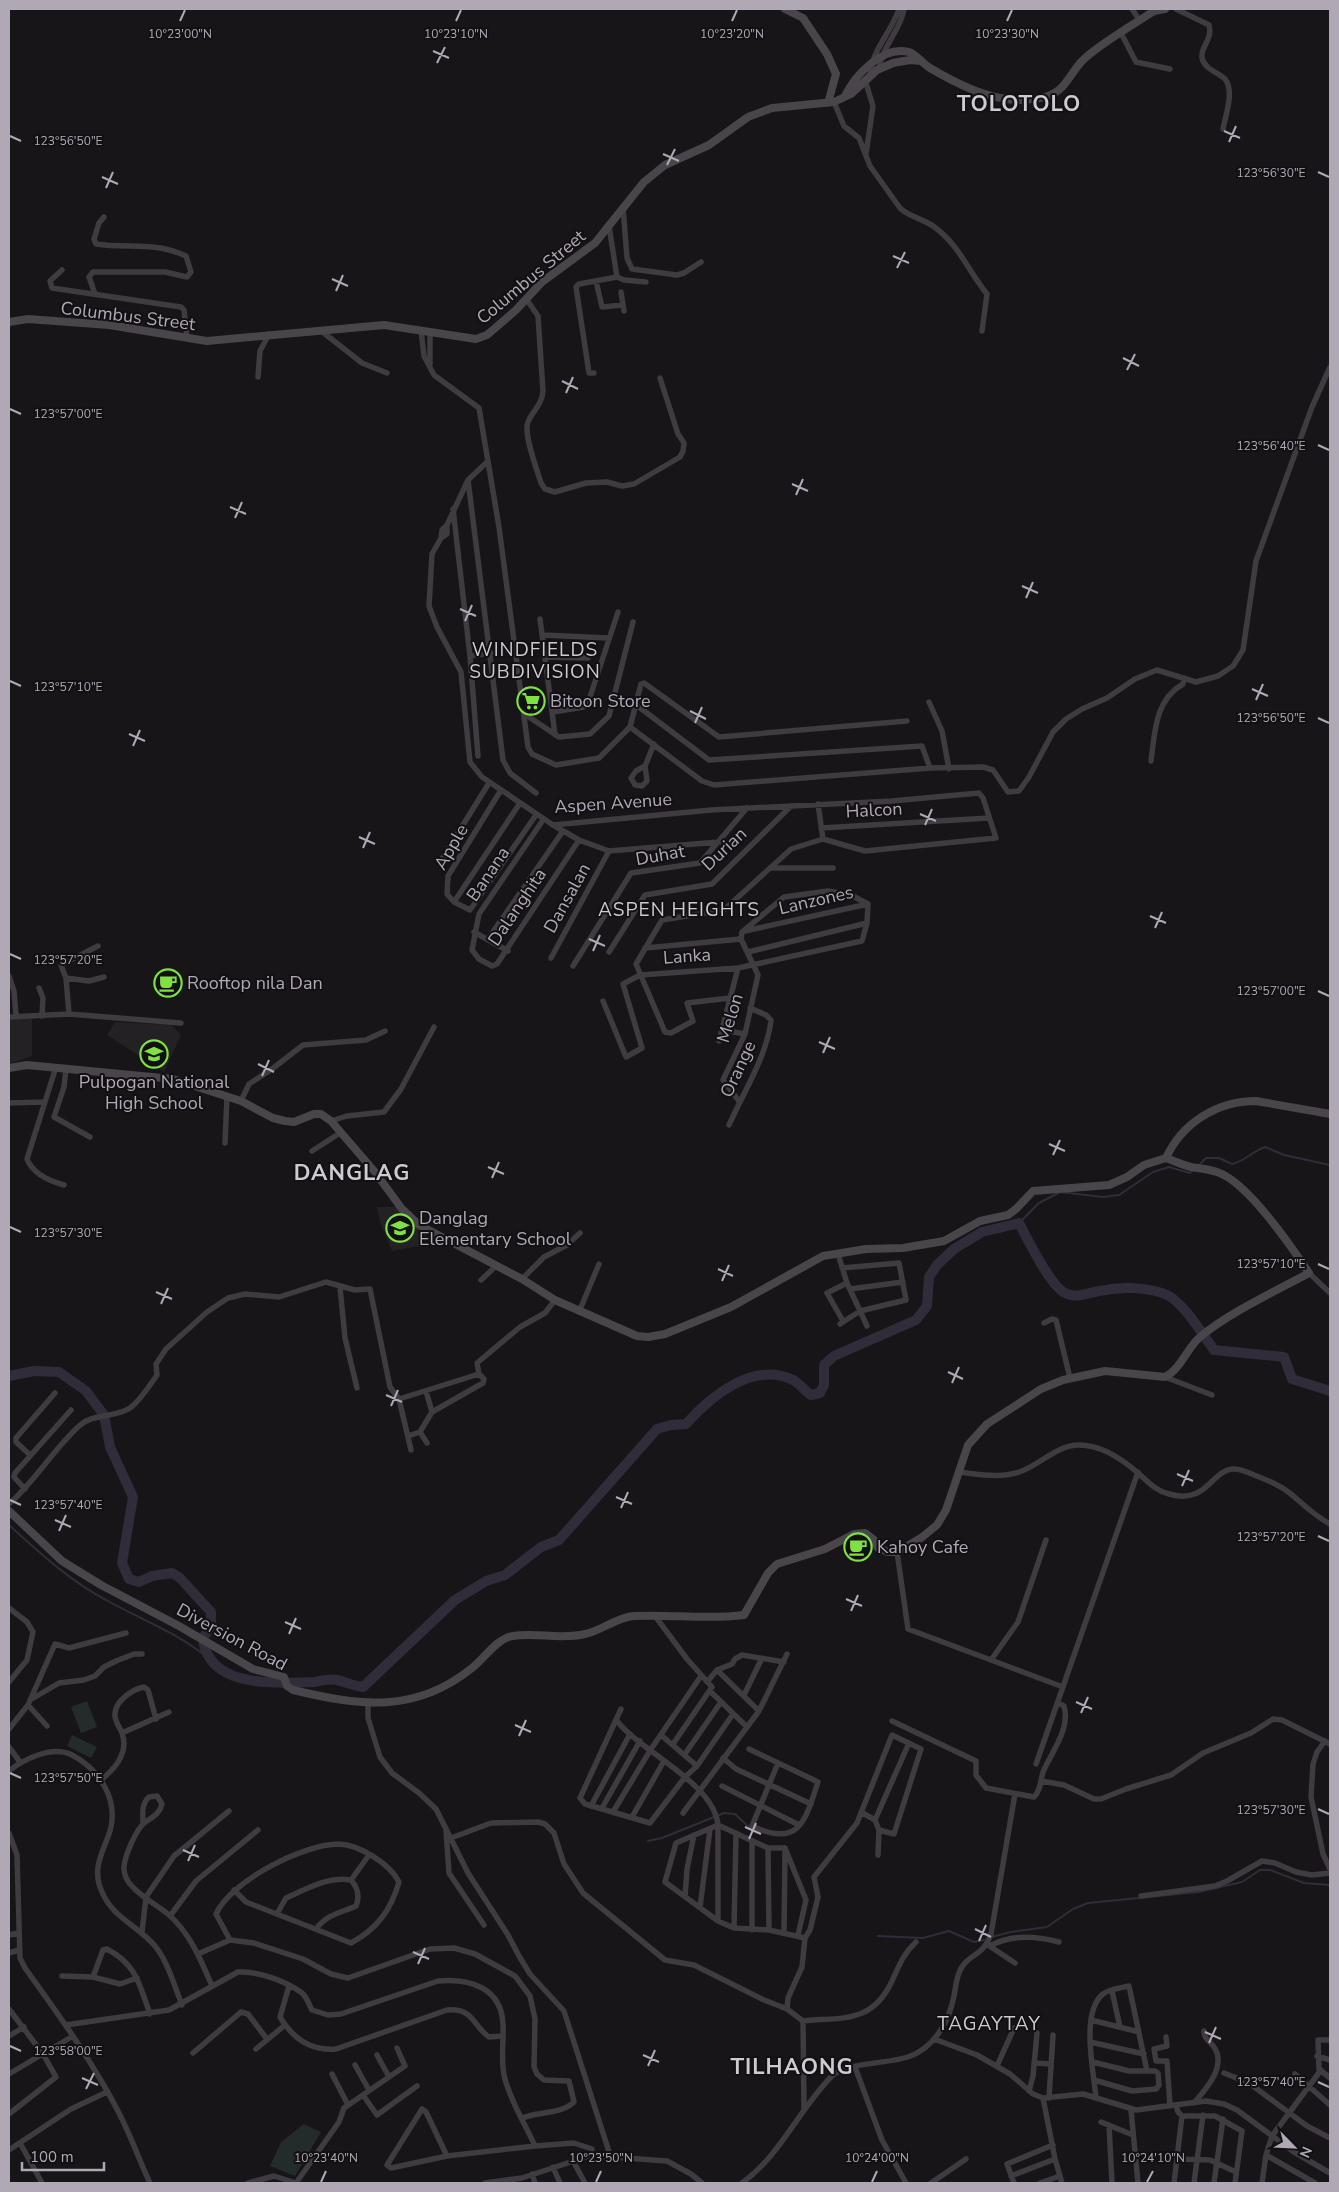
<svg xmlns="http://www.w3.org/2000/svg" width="1339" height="2192" viewBox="0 0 1339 2192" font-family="'Nunito Sans',sans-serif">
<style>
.built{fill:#232123}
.green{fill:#232b2b}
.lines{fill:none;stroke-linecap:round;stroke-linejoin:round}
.stream{stroke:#312c39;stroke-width:2}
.river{stroke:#312c39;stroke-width:10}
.street{stroke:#3f3b40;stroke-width:5.5}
.secondary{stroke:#49454b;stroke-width:8}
.ticks{fill:none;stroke:#b1a8b6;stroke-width:2}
.labels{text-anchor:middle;stroke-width:4;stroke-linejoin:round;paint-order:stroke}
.street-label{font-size:18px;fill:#b1a8b6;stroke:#121012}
.poi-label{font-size:18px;fill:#b1a8b6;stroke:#121012;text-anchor:start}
.neighbourhood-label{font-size:19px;letter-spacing:1px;fill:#cfc9d2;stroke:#121012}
.district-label{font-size:22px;font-weight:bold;letter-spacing:1px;fill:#cfc9d2;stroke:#121012}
.ticks-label{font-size:12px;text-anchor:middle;fill:#b1a8b6;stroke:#121012;stroke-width:4;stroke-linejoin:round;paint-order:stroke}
</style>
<rect width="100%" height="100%" fill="#171517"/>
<path class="built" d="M32,1018V1056L9,1064V1019Z
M115,1022L172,1025L181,1035L164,1072L107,1035Z
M377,1207H397L410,1223L427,1233L425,1245L392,1251L380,1222Z"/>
<path class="green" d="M87,1701L97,1727L81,1733L71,1707Z
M72,1735L97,1747L91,1758L67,1746Z
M304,2124L321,2132L295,2176L270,2166L281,2142Z"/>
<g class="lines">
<path class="stream" d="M1199,1165L1206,1158H1219L1232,1164C1245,1161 1253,1151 1265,1147L1284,1155L1330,1165
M1019,1223L1039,1203L1060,1192L1103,1197L1119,1195L1153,1172L1169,1167L1190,1173L1194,1169
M9,1525C40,1553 70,1581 106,1600C140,1619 176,1632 207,1657
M648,1841L662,1838L724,1813L735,1814L752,1830
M878,1936L923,1938L949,1931L974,1942L984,1940
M991,1937L1011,1932L1047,1927L1073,1909L1088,1903L1199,1892L1242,1882L1260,1870H1270L1304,1883L1330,1885"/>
<path class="river" d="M9,1376L34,1371L59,1372L86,1391L104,1415L110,1447L133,1497L122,1563L129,1579L139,1582L152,1576L172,1573L180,1578L211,1612V1627L204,1636
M203,1640C210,1689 277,1683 314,1682C321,1681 330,1678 337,1680C346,1682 353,1686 363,1687L455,1600L486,1581L505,1575L541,1547L559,1540L657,1429L671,1425L686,1424C711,1396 753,1361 793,1380C799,1383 805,1391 811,1395L820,1393L824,1385V1365L834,1356L916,1320L927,1306L929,1277L937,1265L954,1249L982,1232L1019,1223C1028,1240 1048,1281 1062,1291C1074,1300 1087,1293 1099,1291C1119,1287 1147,1286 1167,1295C1183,1302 1203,1335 1214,1350L1284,1357L1292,1379L1330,1391"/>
<path class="street" d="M1132,9L1140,21
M1176,9L1209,25C1213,40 1200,47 1202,58C1205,70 1218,72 1225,79C1235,91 1225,117 1223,129
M1121,33L1136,62L1170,69
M879,69C882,46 901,30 904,9
M870,76C872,49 891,33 899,9
M865,80L873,106L866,154
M834,102L844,126L859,138L870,166L900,208C910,218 926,219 937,229C960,247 969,272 987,294L982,331
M623,207L627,258L632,269L677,275L684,273L701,262
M609,226L617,277
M62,270L50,281L52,288L181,307L184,310L187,337
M596,281L602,307L623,305
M621,292L624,311
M95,294L89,277L93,272H165L187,277L191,272L186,256C154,241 130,249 96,244L94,239L99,223L104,217
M527,300L538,316L543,391C542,405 533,410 528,422C523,433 537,470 541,483L545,489L555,492L586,483L607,482L622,486L634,484L680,457L683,451L684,443L678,434L660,378
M320,330L362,363L387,373
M421,330L424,356L434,375L479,408L499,527L528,747L532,754L556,765L599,758L630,727L641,684L644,683L719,737L907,721
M430,364V332
M594,373H589L576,287L579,284L617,277L624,280L646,282
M258,377L260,351L269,334
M468,480L503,760L510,773L536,793
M453,509L470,656L478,756
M447,525V534L441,538L432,554L429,606L437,627L461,672L470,762L482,777L553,825L711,810L892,801L979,793L983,798L996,838L865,851L823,839L791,849L724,910L662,920L636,964L665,1032L671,1033L693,1021L687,1003L730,998
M441,538L442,530L447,525L468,480L487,462
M540,619L555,735
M542,635L609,638
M470,656L491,653
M545,657L588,658
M929,702L942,731L949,769
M635,704L709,760L922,746L930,768
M553,712L584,707L588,703L618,612
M526,715L559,737L590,734L609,716L633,622
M630,727L702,781L714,785L930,768L983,767L993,770L1008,792L1019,791L1029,777L1053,732L1066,719L1082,709L1107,698L1135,679L1157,670L1196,682L1218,676L1233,666L1243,650L1256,561L1312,407L1330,367
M1151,761C1155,731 1155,700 1183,684L1184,678
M645,766L636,771L631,778L635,785L642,786L647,781L645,766L654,744
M501,790L448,876L447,894L454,902L470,910L536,815
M818,804L823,839
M543,820L479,914L472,950L479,959L492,966L497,964L579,840
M553,825L579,840L609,851L719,842
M821,828L989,818
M440,862L489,783
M770,868H833
M454,902L520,803
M745,931L868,904
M474,932L508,951
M488,939L563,831
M741,939L742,932L784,897L828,891L851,895L868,904
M645,948L741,939
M609,952L645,895L712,884L791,806
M748,952L867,923
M551,958L609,851
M573,966L631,873L700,863L747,808
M9,976L14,991L16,1016
M66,978L89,981L104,977
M39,988L43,998L42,1016
M603,1001L626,1057L642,1048L623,984L640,975L738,968L862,941L867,923L868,904
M69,1014L66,978L61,965L98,946
M9,1017L69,1014L181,1023
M723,1030L745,1034
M719,1041L738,968
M56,1067L27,1159C33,1174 49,1181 64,1185
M66,1069L64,1087L54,1117L90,1137
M241,1101L249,1084L272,1069L303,1045L366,1040L385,1031
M739,1101L723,1080L745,1034L758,975L741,939
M9,1103L44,1102
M331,1121L347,1116L384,1112L401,1089L434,1027
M729,1125C744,1091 767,1056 771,1020L766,1015L750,1008
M225,1143L227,1096
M312,1151L340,1133
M838,1254L847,1283L867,1326
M1309,1273L1330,1293
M522,1279L544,1257L567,1245L580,1233
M481,1280L495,1267
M340,1287L345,1338L357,1388
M850,1289L903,1282
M579,1312L599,1264
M843,1321L827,1293L847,1283
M1044,1323L1052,1319L1056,1320L1070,1378
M840,1324L860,1311L906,1300L899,1263L842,1268
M1165,1377L1212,1395
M426,1391L432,1412
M420,1432L427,1443
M408,1436L420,1432L432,1412L483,1383L484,1379L479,1374L477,1363L520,1327L545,1313L555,1300
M411,1450L399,1399L479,1374
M30,1455L16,1442V1438L55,1393
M958,1472C978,1474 1002,1479 1022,1471C1040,1464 1057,1446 1077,1445C1099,1444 1121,1458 1138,1473C1147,1481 1156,1491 1169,1494C1207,1505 1211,1471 1232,1469C1240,1468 1247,1472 1254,1475C1267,1480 1280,1485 1291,1494C1304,1505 1315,1516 1330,1524
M25,1489L14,1477L15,1473L71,1410
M9,1504C35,1481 53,1450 79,1426C93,1413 115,1418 130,1408C141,1400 149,1386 157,1375L156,1364L166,1349L207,1312L228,1298L245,1294L279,1297L326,1282L355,1290L370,1289L390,1387L399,1399
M897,1552L908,1629L1063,1687
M9,1608L27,1622L33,1632L27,1660L9,1682
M655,1616L687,1659L712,1687L673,1744
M991,1660L1018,1622L1046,1540
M717,1670L759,1711
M707,1682L717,1670L732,1664L735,1659L742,1655L784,1662
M710,1691L746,1726
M744,1695L762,1658
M30,1700L59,1683L84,1680L95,1676L104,1667L116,1661L134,1654H142
M368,1704V1718L380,1757L392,1773L419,1793L436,1809L468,1873L508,1935L519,1956L530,1974L564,2011L611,2158
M28,1705L47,1726
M621,1709L580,1798L585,1804L650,1823L685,1777L697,1766L733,1714
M617,1721C641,1752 714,1783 718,1825V1921
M892,1721L976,1761V1775L986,1788L1034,1797C1041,1790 1040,1782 1043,1772C1051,1753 1071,1728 1064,1706L1058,1703
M9,1729L28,1705L55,1644L69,1648L126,1633
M122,1733C120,1728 114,1720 115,1714C115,1701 133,1689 144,1687L148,1690L156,1719
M661,1735L697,1766
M1325,1741L1317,1752L1313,1764L1311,1797L1323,1854L1330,1869
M9,1747L20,1762
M749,1749L818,1782C805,1822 799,1848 752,1826L778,1763
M685,1754L721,1702
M723,1758L736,1769L811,1804
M1036,1764L1138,1472
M9,1771C24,1759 52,1745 72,1755C99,1769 119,1799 110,1831C103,1853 91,1868 102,1892C113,1918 137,1925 155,1946C168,1962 174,1985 182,2005
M101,1780C116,1768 129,1752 122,1733L169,1712
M1041,1781L1064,1785L1094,1799H1101L1126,1789L1171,1775L1203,1753L1251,1733L1273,1719L1282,1720L1330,1744
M722,1786L799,1825
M591,1806L630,1734
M602,1808L640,1741
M613,1812L651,1749L701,1676
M861,1812L875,1820L879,1830L878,1855
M683,1813L759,1711L787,1654
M632,1817L664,1761
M875,1820L909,1743
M143,1824C143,1814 141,1804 149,1797L157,1796L162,1804C159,1815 152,1817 144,1823C136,1830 124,1857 124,1868C123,1888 155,1903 168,1914C190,1933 201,1960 212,1986
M446,1831L449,1873L484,1925
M9,1833L17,1855L20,1958L25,1968C58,2014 93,2062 119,2113C131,2136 139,2160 150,2183
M451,1838L491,1823L538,1822L545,1824L554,1833L564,1864L583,1893L665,1960L694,1965L764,2000L787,2009L803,2021C842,2017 872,2024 892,1981C899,1966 903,1954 916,1942
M768,1848L769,1930
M785,1848H768L718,1825L676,1843L665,1882L718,1921L734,1928L769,1930L805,1938
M785,1848L806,1900L798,1935
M351,1880L369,1855
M1141,1896L1215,1886L1227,1881L1262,1861L1275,1863L1296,1872L1312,1875L1330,1873
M685,1897L687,1869L694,1835
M700,1907L710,1829
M278,1912L286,1898C306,1889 329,1876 351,1880C358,1888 360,1896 356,1906C341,1913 327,1914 316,1929
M170,1916L196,1881L258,1830
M734,1928L736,1833
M752,1930V1842
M142,1932L146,1897L174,1856L229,1811
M784,1933L785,1852
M9,1935L18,1933
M230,1940L216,1914C231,1881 303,1844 339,1844C360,1845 390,1864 399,1882C391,1910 377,1929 351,1943L246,1902L234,1890
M988,1945L1015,1963
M990,1946C1011,1934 1036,1936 1059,1942
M9,1953L19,1950
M198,1954L230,1940L254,1943L303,1959L331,1974L348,1978L430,1949L454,1948L475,1954L515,1976L530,1996L535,2019L534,2067L537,2074L544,2080L569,2081L574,2102C560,2115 539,2111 522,2118
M62,1976L93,1977
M137,1978L120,1984L93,1977L103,1950L107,1949C137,1965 139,1984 150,2014
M289,1986L280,2017C293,2039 311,2051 336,2049L447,2010C474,2008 473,2026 489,2037L503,2036
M1112,1991L1120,2027
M9,2009L43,2054L56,2077L9,2114
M787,2009L788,1998L802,1967L805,1938L810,1930L818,1897L814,1877L857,1823L892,1735L921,1749L894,1834L879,1830
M1091,2020L1139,2032
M803,2021L804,2110
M66,2025L169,2010L238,1972C258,1971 286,1981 302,1993C307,1997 309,2005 312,2010L328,2015L341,2014L438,1981C470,1978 502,1988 503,2025C504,2043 500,2062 505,2079C511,2102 525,2124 535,2146
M9,2036L24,2027
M1166,2037L1167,2046L1154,2049L1156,2061H1167L1170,2106
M934,2039L977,2055L1010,2074L1033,2094L1043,2098L1083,2094L1136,2110L1206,2101L1224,2104L1237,2110L1294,2152L1330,2173
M1330,2040H1318L1319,2069L1330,2078
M1090,2042L1144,2054
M256,2049L285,2025
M193,2053L241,2012L248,2014L267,2039
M377,2055L389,2077
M1317,2056L1330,2060
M1093,2062L1129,2071H1155L1158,2073L1159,2085L1156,2089L1132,2091L1094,2080
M1034,2063L1051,2064
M355,2065L369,2090
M997,2066L1014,2028
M855,2067L882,2140L906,2183
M1224,2073L1249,2083L1307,2126L1330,2138
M9,2074L73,2036
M332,2074L348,2105
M1295,2074L1330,2105
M1029,2091L1033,2076L1037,2033
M363,2095L377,2115L417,2086
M1043,2098L1055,2159L1062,2183
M1049,2098L1053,2035
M1096,2098C1094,2073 1080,2012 1103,1994C1109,1989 1121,1988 1129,1986L1147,2071
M1194,2103C1206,2089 1227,2066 1214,2047C1209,2040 1204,2039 1204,2031
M1176,2105L1178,2112L1182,2116H1215L1242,2131L1235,2183
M1131,2110L1138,2183
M1101,2122L1133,2135
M1109,2125L1112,2183
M20,2143L42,2183
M9,2150L71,2109L107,2092
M1266,2155L1315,2183
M447,2156L426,2112L422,2109L387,2165L391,2168L447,2156L535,2146L574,2143L592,2149
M1177,2159L1210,2160L1236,2172
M573,2161L585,2183
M553,2167L560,2183
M532,2174L535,2183
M1011,2176L1055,2159
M248,2183L274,2176L296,2183
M296,2183L339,2122L344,2108L405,2066L397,2048
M485,2183L522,2178L589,2156H598L667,2161L691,2174L702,2183
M742,2183C780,2156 799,2109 832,2076C847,2062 887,2064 908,2057C934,2048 949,2022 954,1996C956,1987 956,1975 962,1967C970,1953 983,1957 991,1934L1015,1794
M931,2183L966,2159
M1014,2183L1007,2164L1053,2145
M1040,2183L1060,2176
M1174,2183L1182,2116
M1194,2183L1203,2115
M1214,2183L1223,2119
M1262,2183L1266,2155L1272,2136L1321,2070"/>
<path class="secondary" d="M785,9L803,18L827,54L836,74L828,103
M845,96C855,75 883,45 909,52C917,55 923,64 930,68C964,88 1004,108 1045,97C1065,92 1069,75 1082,61C1099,44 1133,25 1154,11L1165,9
M9,322L28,319L109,325L207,341L384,325L476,339L487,335L516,310L542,282L595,243L644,182L665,165L709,145L748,117L772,108L834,102L851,94L877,70L893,63L910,60L921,61
M9,1068L27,1065L173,1079L241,1101L273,1118L285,1121L294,1122L314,1114H321L331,1121L375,1172L402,1209L419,1225L522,1279L555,1300L637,1336L648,1337L665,1334L731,1307L823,1256L866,1249L903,1248L944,1241L980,1221L1008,1215L1016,1209L1033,1191L1109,1185L1127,1177L1144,1165L1166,1158C1182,1123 1217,1101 1256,1101L1330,1114
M9,1511L62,1561L101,1585L179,1626L253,1669L284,1677L287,1686L293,1690C360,1706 415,1714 472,1668C485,1658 497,1638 513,1636C537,1632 560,1640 585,1634C601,1631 617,1617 634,1616C671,1614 707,1620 744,1615L768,1573L777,1564L825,1549L854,1534L865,1533L874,1540L878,1548L888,1552H897L921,1538L937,1525L946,1510L968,1445L987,1424L1041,1389L1063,1380L1105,1371L1165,1377C1181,1369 1187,1348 1200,1337C1228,1313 1276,1291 1309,1273C1291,1246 1252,1190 1224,1175C1214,1169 1203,1169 1191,1167C1182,1165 1174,1161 1166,1158"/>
</g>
<path class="ticks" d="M180,21L185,10M456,21L461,10M732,21L737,10M1007,21L1012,10M433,51L449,58M437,63L445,47M1224,131L1240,138M10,136L21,141M1229,142L1236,126M663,154L679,161M667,165L675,149M1318,172L1329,177M102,177L118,184M106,188L113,172M893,256L909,263M897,268L905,252M332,279L348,286M336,291L343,275M1123,358L1139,366M1127,370L1135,354M562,381L578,389M566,393L573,377M10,409L21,414M1318,445L1329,450M792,484L808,491M796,495L803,479M230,507L246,514M235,518L242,502M1022,586L1038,593M1026,598L1033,582M460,609L476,616M465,621L472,605M10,681L21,686M1252,689L1268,696M1256,700L1263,684M690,711L706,719M1318,718L1329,723M695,723L702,707M129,734L145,741M133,746L140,730M920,814L936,821M925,825L932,809M359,837L375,844M363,848L370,832M1150,916L1166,923M1155,928L1162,912M589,939L605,946M593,951L600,935M10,954L21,959M1318,991L1329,996M819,1042L835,1049M823,1053L830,1037M258,1064L274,1072M262,1076L269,1060M1049,1144L1065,1151M1053,1155L1060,1140M488,1167L504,1174M492,1178L499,1162M10,1227L21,1232M1318,1264L1329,1269M718,1269L733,1276M722,1281L729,1265M156,1292L172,1299M161,1304L168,1288M948,1372L963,1379M952,1383L959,1367M386,1395L402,1402M391,1406L398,1390M1177,1474L1193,1481M1182,1486L1189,1470M616,1497L632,1504M10,1500L21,1505M621,1508L628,1492M55,1520L71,1527M59,1531L66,1515M1318,1536L1329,1541M846,1599L862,1606M851,1611L858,1595M285,1622L301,1629M289,1634L296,1618M1076,1702L1092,1709M1081,1713L1088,1697M515,1725L531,1732M519,1736L526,1720M10,1773L21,1778M1318,1809L1329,1814M745,1827L761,1834M749,1839L756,1823M183,1850L199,1857M188,1861L195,1845M975,1929L991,1937M979,1941L986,1925M413,1952L429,1959M418,1964L425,1948M1205,2032L1221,2039M1209,2043L1216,2027M10,2046L21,2051M643,2055L659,2062M648,2066L655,2050M82,2078L98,2085M1318,2082L1329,2087M86,2089L94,2073M321,2182L326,2171M596,2182L601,2171M872,2182L877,2171M1147,2182L1153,2171"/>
<defs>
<g id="supermarket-ring" transform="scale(1.4375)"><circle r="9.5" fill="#121012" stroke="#7fe242" stroke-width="1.5"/><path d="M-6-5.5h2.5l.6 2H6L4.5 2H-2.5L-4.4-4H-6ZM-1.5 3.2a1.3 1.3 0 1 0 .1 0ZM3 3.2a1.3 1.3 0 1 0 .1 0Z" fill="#7fe242"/></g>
<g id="cafe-ring" transform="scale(1.4375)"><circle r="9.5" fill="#121012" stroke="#7fe242" stroke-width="1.5"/><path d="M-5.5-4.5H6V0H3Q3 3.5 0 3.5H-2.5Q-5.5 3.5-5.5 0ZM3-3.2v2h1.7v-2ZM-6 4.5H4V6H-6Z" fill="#7fe242"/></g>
<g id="school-ring" transform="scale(1.4375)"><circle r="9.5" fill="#121012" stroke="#7fe242" stroke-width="1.5"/><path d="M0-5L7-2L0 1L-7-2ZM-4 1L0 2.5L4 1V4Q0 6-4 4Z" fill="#7fe242"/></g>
</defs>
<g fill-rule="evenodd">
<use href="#supermarket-ring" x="531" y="701"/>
<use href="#cafe-ring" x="168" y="983"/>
<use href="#school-ring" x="154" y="1054"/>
<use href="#school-ring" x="400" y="1228"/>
<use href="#cafe-ring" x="858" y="1547"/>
</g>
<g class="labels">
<g class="street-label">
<text transform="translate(531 277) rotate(-40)" y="6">Columbus Street</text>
<text transform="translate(128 316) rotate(7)" y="6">Columbus Street</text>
<text transform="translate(613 803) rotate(-4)" y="6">Aspen Avenue</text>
<text transform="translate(874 810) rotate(-3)" y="6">Halcon</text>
<text transform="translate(451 847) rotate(-60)" y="6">Apple</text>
<text transform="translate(724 849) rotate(-43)" y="6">Durian</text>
<text transform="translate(660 855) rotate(-10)" y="6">Duhat</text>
<text transform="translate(488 874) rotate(-56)" y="6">Banana</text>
<text transform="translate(567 898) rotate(-61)" y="6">Dansalan</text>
<text transform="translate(816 900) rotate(-13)" y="6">Lanzones</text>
<text transform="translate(517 907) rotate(-56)" y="6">Dalanghita</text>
<text transform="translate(687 956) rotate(-4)" y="6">Lanka</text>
<text transform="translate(730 1018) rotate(-73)" y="6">Melon</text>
<text transform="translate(738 1069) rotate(-65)" y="6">Orange</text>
<text transform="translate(232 1637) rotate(28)" y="6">Diversion Road</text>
</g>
<g class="poi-label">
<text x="550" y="707">Bitoon Store</text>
<text x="187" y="989">Rooftop nila Dan</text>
<text x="154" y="1088" text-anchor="middle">Pulpogan National<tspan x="154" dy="21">High School</tspan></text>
<text x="419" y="1224">Danglag<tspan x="419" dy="21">Elementary School</tspan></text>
<text x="877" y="1553">Kahoy Cafe</text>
</g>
<g class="neighbourhood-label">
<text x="535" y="656">WINDFIELDS<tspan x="535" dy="22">SUBDIVISION</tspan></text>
<text x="679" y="916">ASPEN HEIGHTS</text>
<text x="989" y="2030">TAGAYTAY</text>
</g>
<g class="district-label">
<text x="1019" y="111">TOLOTOLO</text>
<text x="352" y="1180">DANGLAG</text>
<text x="792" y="2074">TILHAONG</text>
</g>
</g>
<g class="ticks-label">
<text x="180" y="38">10°23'00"N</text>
<text x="456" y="38">10°23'10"N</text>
<text x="732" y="38">10°23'20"N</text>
<text x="1007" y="38">10°23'30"N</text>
<text x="68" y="145">123°56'50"E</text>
<text x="1271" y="177">123°56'30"E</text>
<text x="68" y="418">123°57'00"E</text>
<text x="1271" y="450">123°56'40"E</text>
<text x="68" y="691">123°57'10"E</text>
<text x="1271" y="722">123°56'50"E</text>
<text x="68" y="964">123°57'20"E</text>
<text x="1271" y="995">123°57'00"E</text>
<text x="68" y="1237">123°57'30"E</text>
<text x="1271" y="1268">123°57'10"E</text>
<text x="68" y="1509">123°57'40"E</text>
<text x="1271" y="1541">123°57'20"E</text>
<text x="68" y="1782">123°57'50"E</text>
<text x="1271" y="1814">123°57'30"E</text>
<text x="68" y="2055">123°58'00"E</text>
<text x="1271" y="2086">123°57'40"E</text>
<text x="326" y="2162">10°23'40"N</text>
<text x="601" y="2162">10°23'50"N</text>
<text x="877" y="2162">10°24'00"N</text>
<text x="1153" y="2162">10°24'10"N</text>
</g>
<rect width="1339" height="2192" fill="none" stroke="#b1a8b6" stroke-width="20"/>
<g transform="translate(1294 2147) rotate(114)" stroke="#121012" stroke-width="4" paint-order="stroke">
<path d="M0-4L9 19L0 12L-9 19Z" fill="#b1a8b6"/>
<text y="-8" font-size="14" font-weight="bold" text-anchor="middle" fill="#b1a8b6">N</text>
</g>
<path d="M22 2162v8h82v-8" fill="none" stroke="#b1a8b6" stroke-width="2.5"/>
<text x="30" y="2162" font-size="15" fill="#b1a8b6" stroke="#121012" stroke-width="4" paint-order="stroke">100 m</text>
</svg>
